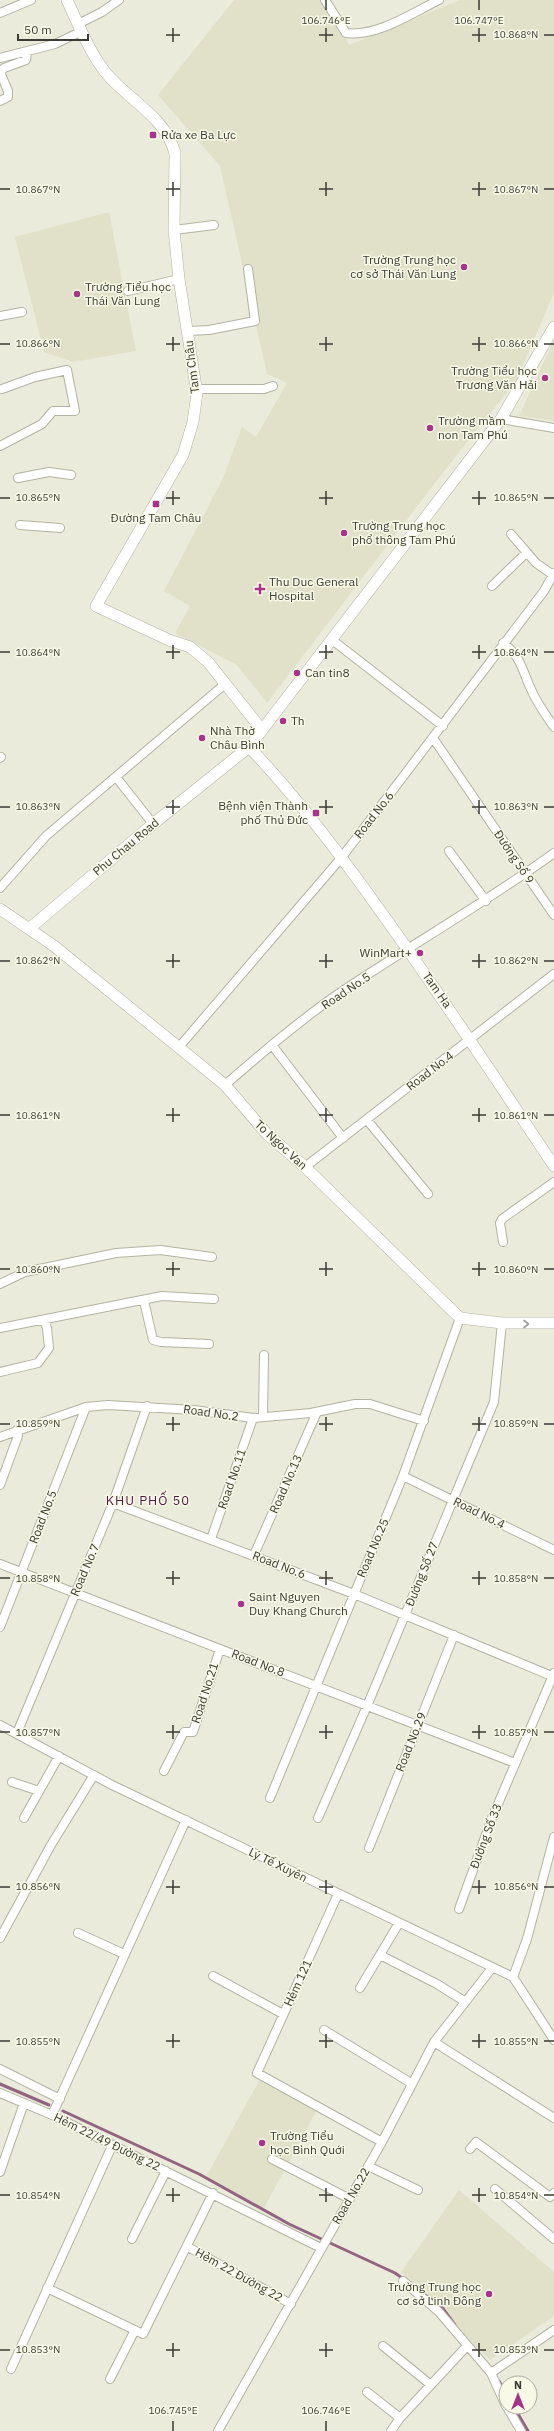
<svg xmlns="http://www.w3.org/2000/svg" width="554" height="2431" viewBox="0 0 554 2431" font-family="'IBM Plex Sans',sans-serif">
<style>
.built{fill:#e1e0c8}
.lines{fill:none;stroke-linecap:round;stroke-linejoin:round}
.stream{stroke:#916481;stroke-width:3}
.street-casing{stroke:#b3b3a3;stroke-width:10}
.secondary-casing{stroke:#b3b3a3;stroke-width:12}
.street{stroke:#fff;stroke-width:8}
.secondary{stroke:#fff;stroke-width:11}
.oneway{stroke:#9d9d9a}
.ticks{fill:none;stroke:#3b3b34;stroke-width:1.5}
.poi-dot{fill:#a7338c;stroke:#f9f9e8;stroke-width:1.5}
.labels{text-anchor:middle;stroke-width:3;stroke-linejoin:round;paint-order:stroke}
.poi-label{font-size:12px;fill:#3b3b34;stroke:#f9f9e8;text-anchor:start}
.street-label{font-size:12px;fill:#3b3b34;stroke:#f9f9e8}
.neighbourhood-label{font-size:13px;letter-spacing:1px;fill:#501842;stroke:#f9f9e8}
.ticks-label{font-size:10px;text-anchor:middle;fill:#3b3b34;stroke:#f9f9e8;stroke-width:3;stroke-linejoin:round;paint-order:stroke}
</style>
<rect width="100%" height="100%" fill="#ebebdb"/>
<path class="built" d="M234,0H328L349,45L460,0H554V293L516,381L441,475L267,703L237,665L175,633L190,606L164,591L223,478L242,427L256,437L287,383L267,374L220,166L158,95Z
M109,212L136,351L73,362L44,352L15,237Z
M554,340V421L519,416Z
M260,2079L317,2110L264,2208L206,2177Z
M459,2190L554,2272V2316L490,2360L401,2272Z"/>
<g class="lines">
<path class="stream" d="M0,2084L49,2105
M63,2111L199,2174L289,2224L395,2273L405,2280
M422,2293L441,2306L455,2325
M499,2381L506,2393
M514,2407L528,2431"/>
<g class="street-casing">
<path id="street" d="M325,0L346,33C377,37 412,13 439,0
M0,13L31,0
M78,24L102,12L119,0
M0,58L55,44L82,31
M0,101L8,97V91L0,72L4,68L26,60L27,53
M174,230L214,225
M128,291L179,279
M0,316L22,312
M188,331L209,330L255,321L248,269
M196,389H264L273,386
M501,419L554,428
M0,446L42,424L53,411H75L67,370L35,377L2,389
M18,478L49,472L71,475
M20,525L60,528
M511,534L536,563L553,575
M492,586L526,553
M331,639L443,726
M503,643C520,655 522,669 530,687C536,702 545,714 554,727
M433,738L554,915
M0,758L1,757
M116,777L153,824
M449,851L486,901
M0,888L46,836L225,684
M272,1045L343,1138
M179,1047L342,857L544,591L554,573
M225,1085C262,1053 300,1020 341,992C411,945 485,903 554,853
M367,1120L428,1194
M305,1167L554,974
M503,1242L500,1223L502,1219L554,1182
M0,1284L25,1272L116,1253L160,1250L212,1257
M144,1301L153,1340L161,1342L209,1344
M0,1328L162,1296L214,1299
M0,1372L38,1363L49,1348L47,1328L44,1320
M263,1417L264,1355
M0,1437L86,1407L108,1405L194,1410L253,1418L311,1413L355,1404H370L424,1421
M403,1476L554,1550
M0,1485L18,1436L17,1430
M113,1503L354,1594L554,1677
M211,1539L253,1418
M254,1555L317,1412
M0,1564L515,1763
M0,1627L86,1407
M0,1725L112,1785L513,1977L554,2040
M17,1733L113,1503L147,1406
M164,1771L184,1732H193L220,1649
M12,1782L39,1791
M270,1798L403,1476L460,1318
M24,1818L59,1756
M318,1818L367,1706L494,1402L502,1323
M369,1848L454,1635
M338,1894L257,2073L382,2142
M459,1909L492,1818L554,1673
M78,1933L124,1954
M0,1938L51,1845L94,1775
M380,1955L437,1984L464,2001
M213,1976L283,2014
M513,1977L527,1939L554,1837
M360,1988L399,1923
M324,2030L411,2083
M434,2042L554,2118
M0,2069L60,2099
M0,2093L52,2115L321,2248
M52,2115L186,1820
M470,2149L476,2142L550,2197L554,2193
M272,2159L350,2199
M368,2166L418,2190
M0,2172L24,2103
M495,2189L554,2239
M132,2239L166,2171
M188,2247L291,2304
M403,2281L439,2312L491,2373L506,2406
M47,2288L143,2334L213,2193
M383,2346L431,2385
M11,2369L112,2146
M491,2373L554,2330
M110,2379L135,2330
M367,2392L400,2418
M507,2407L521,2431
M218,2431L382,2142L434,2042L492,1968
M391,2431L400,2418L467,2346"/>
</g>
<g class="secondary-casing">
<path id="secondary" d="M67,0C77,22 91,55 106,73C128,100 165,116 175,153L174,230L179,279L197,393L193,422L183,455L96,606L169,640L190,647L208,662L262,730
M249,747C298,798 340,854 381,912C441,995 497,1081 554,1166
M0,909L54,946L225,1085L267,1134L305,1167L460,1318L502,1323H554
M30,928L153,824L249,747L501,419L554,327"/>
</g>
<use href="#street" class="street"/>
<use href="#secondary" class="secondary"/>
</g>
<defs><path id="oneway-chevron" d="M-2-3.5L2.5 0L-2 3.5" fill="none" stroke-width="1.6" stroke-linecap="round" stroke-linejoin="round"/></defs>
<use class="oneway" href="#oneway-chevron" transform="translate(526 1324)"/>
<path class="ticks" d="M326,0V10M479,0V10M173,28V42M326,28V42M479,28V42M166,35H180M319,35H333M472,35H486M544,35H554M173,182V196M326,182V196M479,182V196M0,189H10M166,189H180M319,189H333M472,189H486M544,189H554M173,337V351M326,337V351M479,337V351M0,344H10M166,344H180M319,344H333M472,344H486M544,344H554M173,491V505M326,491V505M479,491V505M0,498H10M166,498H180M319,498H333M472,498H486M544,498H554M173,645V659M326,645V659M479,645V659M0,652H10M166,652H180M319,652H333M472,652H486M544,652H554M173,800V814M326,800V814M479,800V814M0,807H10M166,807H180M319,807H333M472,807H486M544,807H554M173,954V968M326,954V968M479,954V968M0,961H10M166,961H180M319,961H333M472,961H486M544,961H554M173,1108V1122M326,1108V1122M479,1108V1122M0,1115H10M166,1115H180M319,1115H333M472,1115H486M544,1115H554M173,1262V1276M326,1262V1276M479,1262V1276M0,1269H10M166,1269H180M319,1269H333M472,1269H486M544,1269H554M173,1417V1431M326,1417V1431M479,1417V1431M0,1424H10M166,1424H180M319,1424H333M472,1424H486M544,1424H554M173,1571V1585M326,1571V1585M479,1571V1585M0,1578H10M166,1578H180M319,1578H333M472,1578H486M544,1578H554M173,1725V1739M326,1725V1739M479,1725V1739M0,1732H10M166,1732H180M319,1732H333M472,1732H486M544,1732H554M173,1880V1894M326,1880V1894M479,1880V1894M0,1887H10M166,1887H180M319,1887H333M472,1887H486M544,1887H554M173,2034V2048M326,2034V2048M479,2034V2048M0,2041H10M166,2041H180M319,2041H333M472,2041H486M544,2041H554M173,2188V2202M326,2188V2202M479,2188V2202M0,2195H10M166,2195H180M319,2195H333M472,2195H486M544,2195H554M173,2343V2357M326,2343V2357M479,2343V2357M0,2350H10M166,2350H180M319,2350H333M472,2350H486M544,2350H554M173,2421V2431M326,2421V2431"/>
<g class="poi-dot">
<rect x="149" y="131" width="8" height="8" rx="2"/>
<circle cx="464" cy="267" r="4"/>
<circle cx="77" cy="294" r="4"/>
<circle cx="545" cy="378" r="4"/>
<circle cx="430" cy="428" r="4"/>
<rect x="152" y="500" width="8" height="8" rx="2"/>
<circle cx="344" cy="533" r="4"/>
<path d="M258 583h4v4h4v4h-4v4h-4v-4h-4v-4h4z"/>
<circle cx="297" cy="673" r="4"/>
<circle cx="283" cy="721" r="4"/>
<circle cx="202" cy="738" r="4"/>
<rect x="312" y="809" width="8" height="8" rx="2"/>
<circle cx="420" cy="953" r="4"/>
<circle cx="241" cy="1604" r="4"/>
<circle cx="262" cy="2143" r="4"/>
<circle cx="489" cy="2294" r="4"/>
</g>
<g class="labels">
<g class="poi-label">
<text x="161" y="139">Rửa xe Ba Lực</text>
<text x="456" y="264" text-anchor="end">Trường Trung học<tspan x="456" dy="14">cơ sở Thái Văn Lung</tspan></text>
<text x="85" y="291">Trường Tiểu học<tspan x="85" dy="14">Thái Văn Lung</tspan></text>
<text x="537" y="375" text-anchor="end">Trường Tiểu học<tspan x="537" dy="14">Trương Văn Hải</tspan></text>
<text x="438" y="425">Trường mầm<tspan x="438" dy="14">non Tam Phú</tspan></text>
<text x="156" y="522" text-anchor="middle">Đường Tam Châu</text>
<text x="352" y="530">Trường Trung học<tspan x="352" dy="14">phổ thông Tam Phú</tspan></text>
<text x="269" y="586">Thu Duc General<tspan x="269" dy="14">Hospital</tspan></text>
<text x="305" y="677">Can tin8</text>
<text x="291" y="725">Th</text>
<text x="210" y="735">Nhà Thờ<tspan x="210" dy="14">Châu Bình</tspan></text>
<text x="308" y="810" text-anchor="end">Bệnh viện Thành<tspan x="308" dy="14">phố Thủ Đức</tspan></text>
<text x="412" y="957" text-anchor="end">WinMart+</text>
<text x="249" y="1601">Saint Nguyen<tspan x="249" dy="14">Duy Khang Church</tspan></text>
<text x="270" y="2140">Trường Tiểu<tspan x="270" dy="14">học Bình Quới</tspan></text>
<text x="481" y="2291" text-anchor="end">Trường Trung học<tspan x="481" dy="14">cơ sở Linh Đông</tspan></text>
</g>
<g class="street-label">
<text transform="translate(192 367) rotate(-97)" y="4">Tam Châu</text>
<text transform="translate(374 815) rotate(-52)" y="4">Road No.6</text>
<text transform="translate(126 847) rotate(-40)" y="4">Phu Chau Road</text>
<text transform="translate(514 857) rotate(56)" y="4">Đường Số 9</text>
<text transform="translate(437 990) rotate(55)" y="4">Tam Ha</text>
<text transform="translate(346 991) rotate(-34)" y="4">Road No.5</text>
<text transform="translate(430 1071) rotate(-38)" y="4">Road No.4</text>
<text transform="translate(281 1145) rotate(43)" y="4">To Ngoc Van</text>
<text transform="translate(211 1413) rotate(8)" y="4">Road No.2</text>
<text transform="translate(232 1479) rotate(-71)" y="4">Road No.11</text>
<text transform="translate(286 1484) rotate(-66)" y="4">Road No.13</text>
<text transform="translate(479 1513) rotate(26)" y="4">Road No.4</text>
<text transform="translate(43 1517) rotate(-69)" y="4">Road No.5</text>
<text transform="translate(373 1548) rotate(-67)" y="4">Road No.25</text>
<text transform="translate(279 1565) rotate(21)" y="4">Road No.6</text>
<text transform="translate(85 1570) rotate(-67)" y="4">Road No.7</text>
<text transform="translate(422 1574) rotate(-68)" y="4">Đường Số 27</text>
<text transform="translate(258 1663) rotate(21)" y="4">Road No.8</text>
<text transform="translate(205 1693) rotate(-72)" y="4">Road No.21</text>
<text transform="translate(411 1742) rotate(-68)" y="4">Road No.29</text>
<text transform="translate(486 1836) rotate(-69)" y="4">Đường Số 33</text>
<text transform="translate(278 1865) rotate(26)" y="4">Lý Tế Xuyên</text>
<text transform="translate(298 1983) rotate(-65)" y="4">Hẻm 121</text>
<text transform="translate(107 2142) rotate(26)" y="4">Hẻm 22/49 Đường 22</text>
<text transform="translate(351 2196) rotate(-60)" y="4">Road No.22</text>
<text transform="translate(239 2275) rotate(29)" y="4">Hẻm 22 Đường 22</text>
</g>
<g class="neighbourhood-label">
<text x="148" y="1505">KHU PHỐ 50</text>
</g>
</g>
<g class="ticks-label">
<text x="326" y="24">106.746°E</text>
<text x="479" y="24">106.747°E</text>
<text x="516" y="38">10.868°N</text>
<text x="38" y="193">10.867°N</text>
<text x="516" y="193">10.867°N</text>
<text x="38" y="347">10.866°N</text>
<text x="516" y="347">10.866°N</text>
<text x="38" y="501">10.865°N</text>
<text x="516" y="501">10.865°N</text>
<text x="38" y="656">10.864°N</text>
<text x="516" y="656">10.864°N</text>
<text x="38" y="810">10.863°N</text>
<text x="516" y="810">10.863°N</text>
<text x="38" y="964">10.862°N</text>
<text x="516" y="964">10.862°N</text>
<text x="38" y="1119">10.861°N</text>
<text x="516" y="1119">10.861°N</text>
<text x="38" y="1273">10.860°N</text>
<text x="516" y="1273">10.860°N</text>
<text x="38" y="1427">10.859°N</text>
<text x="516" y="1427">10.859°N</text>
<text x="38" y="1582">10.858°N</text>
<text x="516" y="1582">10.858°N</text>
<text x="38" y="1736">10.857°N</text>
<text x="516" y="1736">10.857°N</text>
<text x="38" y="1890">10.856°N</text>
<text x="516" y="1890">10.856°N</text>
<text x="38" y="2045">10.855°N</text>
<text x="516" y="2045">10.855°N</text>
<text x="38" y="2199">10.854°N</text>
<text x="516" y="2199">10.854°N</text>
<text x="38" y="2353">10.853°N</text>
<text x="516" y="2353">10.853°N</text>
<text x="173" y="2414">106.745°E</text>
<text x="326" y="2414">106.746°E</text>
</g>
<g transform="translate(518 2395)"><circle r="19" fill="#f9f9e8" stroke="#adada0"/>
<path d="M0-3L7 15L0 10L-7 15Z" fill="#a7338c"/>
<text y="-6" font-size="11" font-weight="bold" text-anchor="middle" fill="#3b3b34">N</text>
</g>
<path d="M18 34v6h70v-6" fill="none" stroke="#3b3b34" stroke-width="2"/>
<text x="24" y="34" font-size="12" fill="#3b3b34" stroke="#f9f9e8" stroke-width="3" paint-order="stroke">50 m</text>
</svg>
